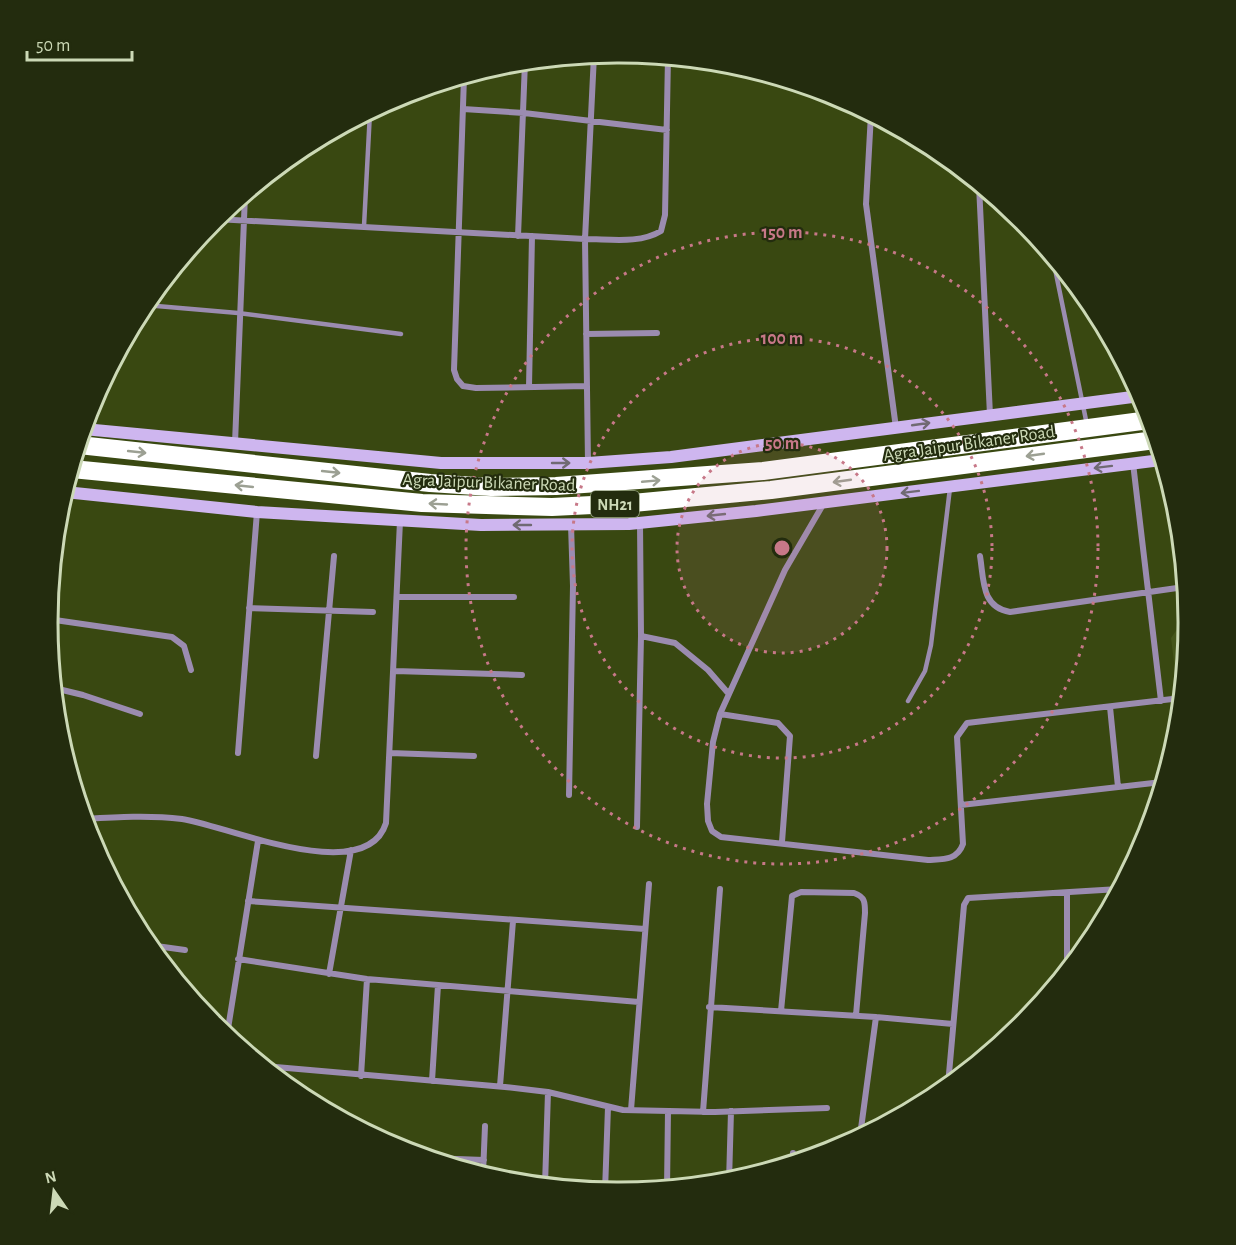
<svg xmlns="http://www.w3.org/2000/svg" width="1236" height="1245" viewBox="0 0 1236 1245" font-family="'Alegreya Sans',sans-serif">
<style>
.lines{fill:none;stroke-linecap:round;stroke-linejoin:round}
.lane{stroke:#9b8cb0;stroke-width:4.5}
.street{stroke:#9b8cb0;stroke-width:6}
.secondary{stroke:#ceb6ef;stroke-width:12}
.highway{stroke:#fff;stroke-width:18}
.wall{fill:#45561b}
.shaded-wall{fill:#384616}
.building{fill:#50641f;stroke:#384616;stroke-width:1.5}
.oneway{stroke:#706a73}
.oneway2{stroke:#9ca093}
.ring{fill:none;stroke:#c77888;stroke-width:3;stroke-dasharray:3 6}
.labels{text-anchor:middle;stroke-width:4.5;stroke-linejoin:round;paint-order:stroke}
.shield{fill:#232c0e;stroke:#99a584;stroke-width:1.5}
.shield-label{font-size:16px;font-weight:bold;fill:#ccd9b6}
.street-label{font-size:18px;fill:#ccd9b6;stroke:#232c0e}
.rim{fill:none;stroke:#ccd9b6;stroke-width:3}
.centre{fill:#c77888;stroke:#232c0e;stroke-width:3}
.ring-label{font-size:18px;text-anchor:middle;font-weight:bold;fill:#c77888;stroke:#232c0e;stroke-width:4.5;stroke-linejoin:round;paint-order:stroke}
</style>
<rect width="100%" height="100%" fill="#394811"/>
<g class="lines">
<path class="lane" d="M364,226L370,112
M1053,259L1087,425
M145,305L238,313L401,334
M908,701L925,671L931,645L950,488"/>
<path class="street" d="M464,77L454,370L457,379L463,386L476,388L587,386
M463,109L524,113L667,130
M871,114L866,204L896,428
M979,185L990,415
M216,219L585,239C610,239 640,244 661,231L665,215L668,57
M518,236L525,62
M586,334L657,333
M529,387L532,236
M235,443L245,195
M588,463L585,239L594,55
M1133,463L1161,701
M824,503L785,570L720,714L713,742L707,804L708,821L712,831L721,837L928,860C942,859 957,861 963,844L957,737L967,723L1181,698
M980,556C984,580 981,607 1010,612L1184,587
M397,597H514
M249,608L373,612
M48,619L172,637L184,646L191,670
M641,636L675,643L708,670L728,693
M395,671L522,675
M54,688L83,695L140,714
M1110,707L1118,787
M720,714L778,723L790,736L782,842
M238,753L257,512
M390,753L474,756
M316,756L334,556
M569,795L573,586L571,525
M961,805L1162,782
M85,819C117,817 149,815 182,819C225,825 366,888 386,823L400,521
M637,827L641,636L640,523
M1067,893V969
M248,901L645,929
M149,945L185,950
M238,959L367,979L639,1002
M329,974L351,850
M709,1007L876,1017L953,1024
M781,1011L792,896L801,892L854,893C865,897 865,902 865,913L856,1015
M227,1035L258,841
M264,1066L505,1087L548,1092L623,1110L715,1112L827,1108
M361,1076L367,979
M432,1081L438,985
M948,1085L964,905L968,898L1119,889
M500,1086L513,921
M631,1110L649,884
M703,1112L720,889
M860,1136L876,1017
M429,1158L484,1160
M793,1162V1153
M483,1174L485,1126
M729,1182L731,1111
M545,1185L548,1092
M667,1188L668,1111
M605,1191L608,1107"/>
<path class="secondary" d="M84,429L441,463H588L671,457L1140,396
M65,492L257,512L481,525L629,524L756,511L1161,460"/>
<path class="highway" d="M79,445L430,483L491,487L556,486L763,471L1149,420
M72,469L422,503L552,507L633,503L771,490L1155,440"/>
</g>
<path class="wall" d="M1188,626L1183,678H1176L1171,638L1178,628Z"/>
<path class="shaded-wall" d="M1183,668V678H1176Z"/>
<path class="building" d="M1188,626L1184,668H1183L1178,628Z"/>
<defs><path id="oneway-shaft" d="M-6 0H5M1.5-3L5.5 0L1.5 3" fill="none" stroke-width="1.6" stroke-linecap="round" stroke-linejoin="round" transform="scale(1.5)"/></defs>
<g class="oneway">
<use href="#oneway-shaft" transform="translate(921 424) rotate(-8)"/>
<use href="#oneway-shaft" transform="translate(561 463)"/>
<use href="#oneway-shaft" transform="translate(1103 467) rotate(173)"/>
<use href="#oneway-shaft" transform="translate(910 492) rotate(173)"/>
<use href="#oneway-shaft" transform="translate(716 515) rotate(174)"/>
<use href="#oneway-shaft" transform="translate(522 525) rotate(180)"/>
</g>
<g class="oneway2">
<use href="#oneway-shaft" transform="translate(137 452) rotate(6)"/>
<use href="#oneway-shaft" transform="translate(1035 455) rotate(172)"/>
<use href="#oneway-shaft" transform="translate(331 472) rotate(6)"/>
<use href="#oneway-shaft" transform="translate(651 481) rotate(-5)"/>
<use href="#oneway-shaft" transform="translate(842 481) rotate(172)"/>
<use href="#oneway-shaft" transform="translate(244 486) rotate(-174)"/>
<use href="#oneway-shaft" transform="translate(438 504) rotate(-177)"/>
</g>
<circle cx="782" cy="548" r="105" fill="#c77888" fill-opacity=".12"/>
<g class="ring">
<circle cx="782" cy="548" r="105"/>
<circle cx="782" cy="548" r="210"/>
<circle cx="782" cy="548" r="316"/>
</g>
<g class="labels">
<rect class="shield" x="591" y="491" width="48" height="26" rx="4.5"/>
<g class="shield-label">
<text x="615" y="510">NH21</text>
</g>
<g class="street-label">
<text transform="translate(969 443) rotate(-8)" y="6">Agra Jaipur Bikaner Road</text>
<text transform="translate(489 482) rotate(2)" y="6">Agra Jaipur Bikaner Road</text>
</g>
</g>
<path d="M0 0H1236V1245H0ZM617 63H619A559 559 0 0 1 1178 622V623A559 559 0 0 1 619 1182H617A559 559 0 0 1 58 623V622A559 559 0 0 1 617 63Z" fill="#232c0e" fill-rule="evenodd"/>
<path class="rim" d="M617 63H619A559 559 0 0 1 1178 622V623A559 559 0 0 1 619 1182H617A559 559 0 0 1 58 623V622A559 559 0 0 1 617 63Z"/>
<circle cx="782" cy="548" r="9" class="centre"/>
<g class="ring-label">
<text x="782" y="238">150 m</text>
<text x="782" y="344">100 m</text>
<text x="782" y="449">50 m</text>
</g>
<g transform="translate(54 1191) rotate(346)" stroke="#232c0e" stroke-width="4.5" paint-order="stroke">
<path d="M0-4.5L10 22L0 15L-10 22Z" fill="#ccd9b6"/>
<text y="-9" font-size="16" font-weight="bold" text-anchor="middle" fill="#ccd9b6">N</text>
</g>
<path d="M27 51v9h105v-9" fill="none" stroke="#ccd9b6" stroke-width="3"/>
<text x="36" y="51" font-size="18" fill="#ccd9b6" stroke="#232c0e" stroke-width="4.5" paint-order="stroke">50 m</text>
</svg>
